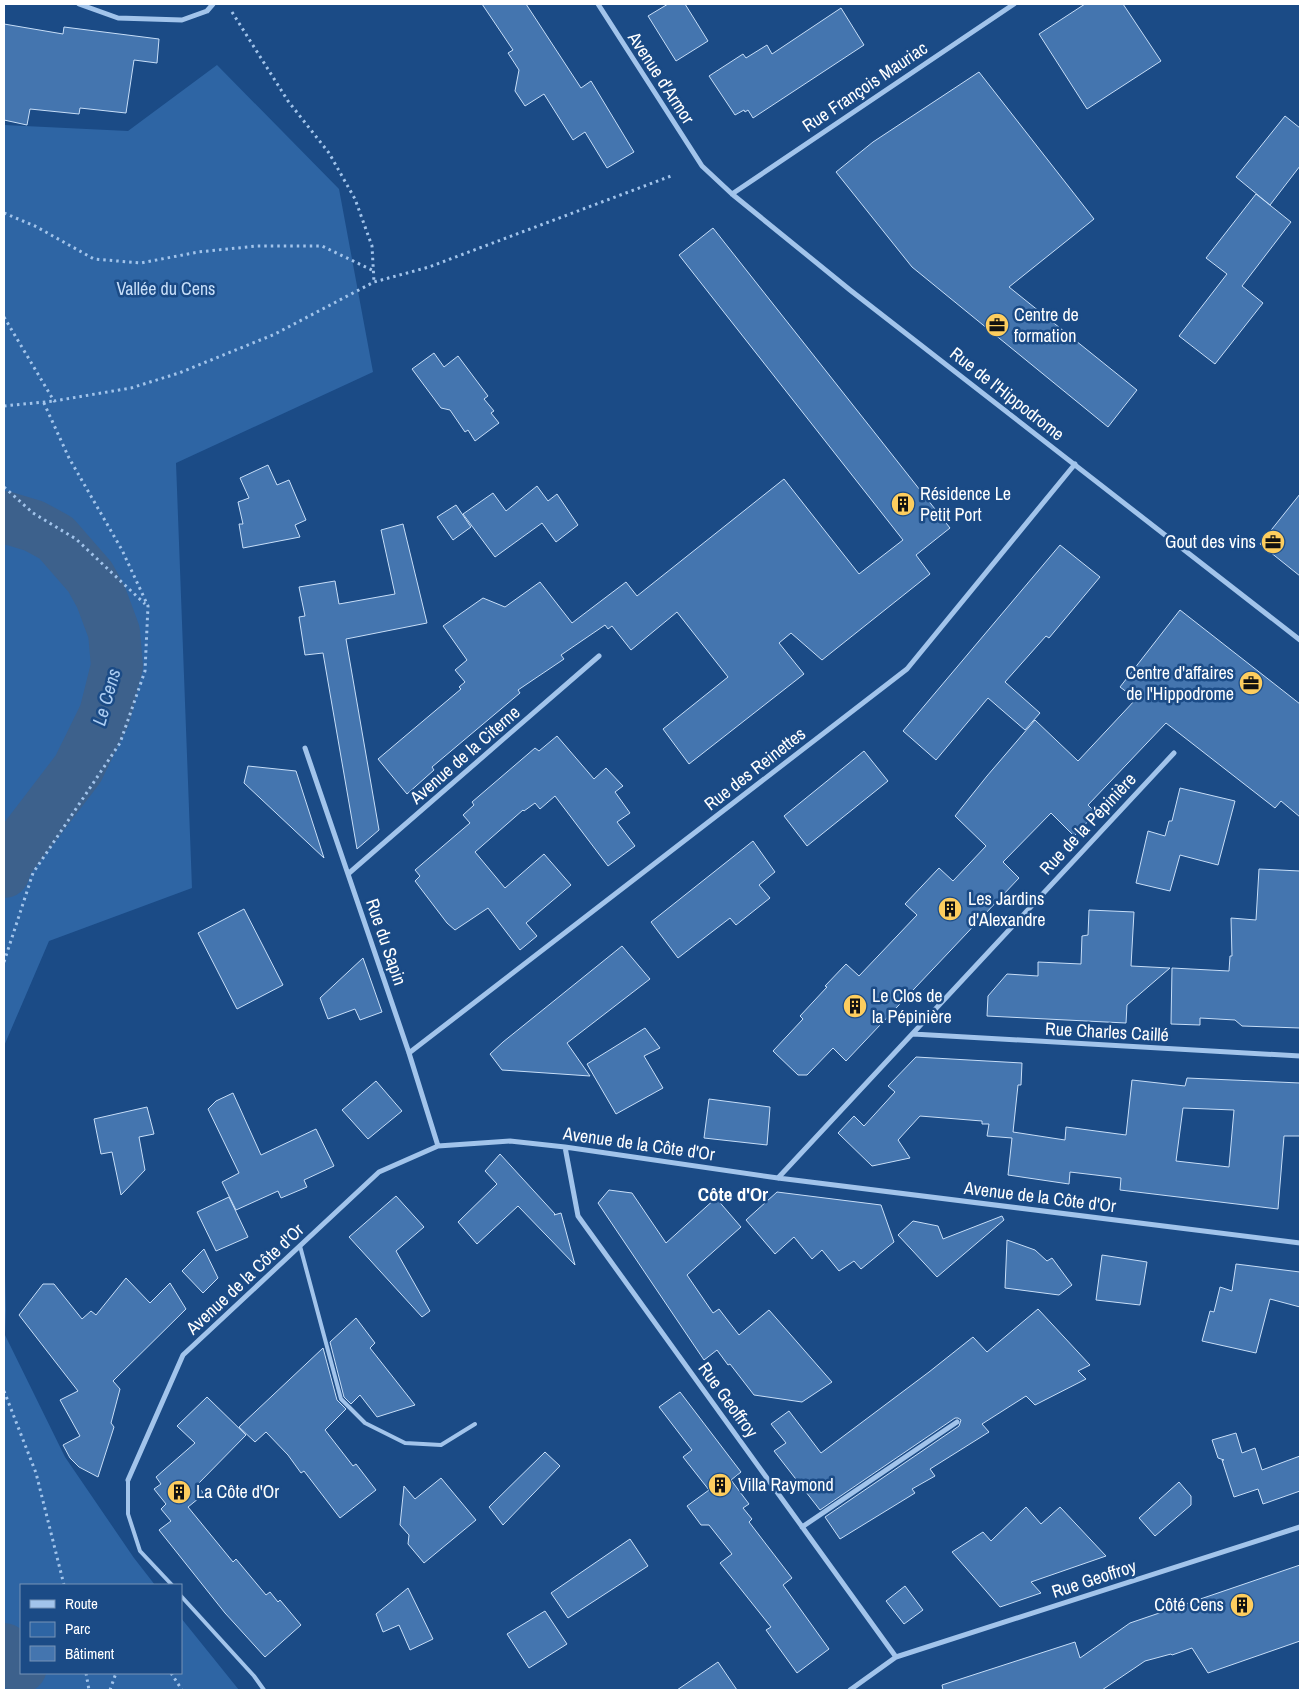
<svg xmlns="http://www.w3.org/2000/svg" width="1304" height="1694" viewBox="0 0 1304 1694" font-family="'Archivo Narrow',sans-serif">
<style>
.green{fill:#2e65a4}
.lines{fill:none;stroke-linecap:round;stroke-linejoin:round}
.river{stroke:#3d618c;stroke-width:52}
.building{fill:#4475af;stroke:#c7def8;fill-rule:evenodd}
.path{stroke:#a2c4eb;stroke-width:3;stroke-dasharray:2.5 4;stroke-linecap:butt}
.service{stroke:#a2c4eb;stroke-width:4}
.minor{stroke:#a2c4eb;stroke-width:5}
.labels{text-anchor:middle;stroke-width:5;stroke-linejoin:round;paint-order:stroke}
.street-label{font-size:18px;fill:#fff;stroke:#1b4b86}
.park-label{font-size:18px;fill:#c7def8;stroke:#1b4b86}
.poi-label{font-size:18px;fill:#fff;stroke:#1b4b86;text-anchor:start}
.water-label{font-size:19px;font-style:italic;fill:#adcef3;stroke:#1b4b86}
.neighbourhood-label{font-size:19px;font-weight:bold;fill:#fff;stroke:#1b4b86}
</style>
<rect width="100%" height="100%" fill="#1b4b86"/>
<path class="green" d="M217,65L339,189L373,372L176,463L192,888L49,941L4,1046V125L128,131Z
M4,1238L6,1310L5,1335L65,1457L134,1558L155,1585H21V1673H181V1618L239,1690H4Z"/>
<g class="lines">
<path class="river" d="M4,517L34,526L56,538L90,577L101,597L114,632L117,666L105,714L78,769L7,862L4,872
M4,1649L21,1667"/>
</g>
<path class="building" d="M482,4H526L581,88L591,81L634,152L607,168L585,132L573,140L544,94L525,106L515,91L519,70L508,53L513,50Z
M668,4H685L708,41L676,61L648,16Z
M1085,4H1123L1161,61L1087,109L1039,34Z
M841,8L864,45L753,118L748,110L745,112L744,110L735,115L709,76L743,54L746,58L767,45L772,54Z
M4,24L63,34L64,27L159,39L157,63L134,60L126,113L80,108L79,114L30,109L27,125L4,120Z
M979,72L1094,219L1009,287L1137,390L1108,427L912,267L836,172L873,142Z
M1285,116L1300,128V166L1270,205L1236,177Z
M1256,194L1291,222L1242,286L1263,303L1215,364L1179,336L1227,274L1206,258Z
M713,228L950,528L916,555L930,574L822,660L791,633L779,643L804,674L689,764L663,729L728,677L677,612L631,650L612,626L608,629L605,625L561,655L564,659L518,690L520,693L432,767L434,770L407,794L378,759L461,689L459,687L465,682L455,670L467,660L443,626L483,598L505,607L540,582L572,623L626,582L637,596L784,479L859,574L903,540L679,255Z
M434,353L444,367L458,356L488,396L484,399L494,411L491,413L499,423L475,441L468,430L465,432L450,410L441,408L412,369Z
M268,465L277,485L289,480L306,520L295,525L300,537L243,548L239,524H243L238,502L249,498L240,478Z
M537,486L548,501L557,494L578,525L556,542L542,523L495,557L463,514L493,493L506,511Z
M1300,494V576L1260,544Z
M456,505L471,527L453,540L437,517Z
M403,524L427,623L346,639L379,830L357,849L323,653L305,655L299,617L305,616L299,587L335,581L339,604L395,594L381,530Z
M1060,545L1100,577L1049,638L1046,636L1005,682L1040,713L1025,730L988,698L936,760L903,731Z
M1180,610L1300,704V817L1281,801L1275,808L1166,723L1088,805L1096,813L1074,836L1051,813L1003,862L1019,878L846,1061L833,1048L807,1075H798L773,1051L803,1019L800,1016L827,987L825,986L846,964L859,976L917,915L905,904L939,868L953,881L986,846L955,816L987,776L1035,720L1078,761L1136,699L1120,687Z
M557,736L594,779L606,768L623,786L615,792L630,813L617,822L635,846L608,866L555,796L540,809L535,803L524,811L523,810L475,852L505,888L544,854L571,885L526,923L537,936L520,950L488,908L455,930L447,923L415,881L420,876L415,870L470,823L463,815L474,805L472,802L535,748L539,751Z
M864,751L888,781L807,846L784,816Z
M248,766L296,771L324,858L244,783Z
M1180,788L1235,801L1218,865L1180,855L1170,891L1136,883L1148,831L1165,836L1169,821H1172Z
M753,841L775,872L759,885L770,898L736,925L730,918L678,958L651,922Z
M1259,869L1300,871V1028L1242,1026L1235,1020L1200,1018V1025L1171,1024L1172,968L1229,971L1230,956H1232L1231,918L1256,920Z
M244,909L283,985L237,1009L198,933Z
M1089,910L1134,912L1131,966L1170,968L1127,1005L1126,1023L987,1016L988,996L1007,974L1038,976V962L1081,964L1082,936L1088,935Z
M622,946L650,979L567,1043L590,1076L502,1070L490,1054L503,1042Z
M363,958L382,1012L360,1020L355,1009L328,1019L320,998Z
M645,1028L660,1048L644,1056L663,1088L616,1114L587,1064Z
M916,1057L1022,1063L1021,1085H1018L1013,1132L1065,1140L1066,1127L1126,1135L1132,1080L1185,1086L1187,1078L1300,1083V1136H1284L1278,1209L1120,1190L1121,1178L1070,1172L1069,1184L1008,1175L1012,1138L987,1136L989,1124H982V1121L920,1116L898,1140L910,1158L872,1166L838,1133L854,1116L864,1126L895,1092L888,1086ZM1183,1108L1234,1110L1229,1167L1176,1161Z
M376,1081L402,1111L368,1139L342,1110Z
M233,1093L261,1155L316,1129L334,1166L304,1180L307,1187L281,1198L278,1191L236,1210L222,1182L239,1173L208,1109L216,1101Z
M709,1099L770,1107L767,1145L704,1138Z
M147,1107L154,1134L139,1137L145,1170L121,1195L112,1152L101,1154L94,1119Z
M500,1154L555,1214L554,1215L561,1213L575,1265L518,1206L477,1244L458,1222L497,1184L485,1171Z
M609,1190L632,1193L666,1243L716,1198L741,1227L687,1275L713,1313L719,1309L739,1335L769,1310L832,1382L802,1402L754,1395L730,1364L728,1365L717,1350L704,1360L598,1203Z
M777,1192L881,1205L894,1242L861,1269L854,1261L839,1271L822,1250L812,1259L794,1237L775,1254L746,1220Z
M396,1196L424,1227L396,1251L430,1311L422,1317L349,1237Z
M229,1197L248,1237L216,1251L197,1212Z
M1002,1216L1004,1220L937,1277L898,1235L913,1221L938,1226L943,1239Z
M1007,1240L1035,1250L1047,1261L1052,1258L1072,1285L1059,1295L1005,1288Z
M204,1249L218,1278L203,1293L182,1271Z
M1102,1255L1147,1262L1140,1305L1096,1300Z
M1236,1264L1300,1272V1307L1270,1299L1256,1353L1202,1341L1210,1311L1214,1312L1220,1287L1232,1291Z
M126,1278L150,1303L170,1283L186,1309L113,1381L120,1389L111,1423L114,1427L98,1477L79,1467L70,1458L63,1445L80,1436L60,1400L78,1391L19,1315L43,1284H54L82,1319L91,1311L96,1315Z
M1038,1309L1090,1365L1078,1371L1086,1379L1035,1405L1026,1396L982,1424L989,1432L930,1469L935,1476L912,1489L915,1493L840,1539L825,1517L959,1426L961,1420L958,1418H955L820,1510L774,1451L786,1443L771,1424L789,1411L821,1453L929,1372L973,1337L987,1352Z
M356,1318L375,1343L370,1348L415,1405L377,1417L360,1395L351,1404L344,1397L330,1342Z
M323,1348L337,1400L346,1409L325,1430L353,1466L356,1464L376,1490L340,1518L304,1471L301,1473L288,1455L266,1432L255,1442L239,1427Z
M680,1392L741,1472L731,1480L749,1504L743,1508L752,1519L749,1522L792,1578L783,1585L829,1649L797,1673L766,1630L771,1627L720,1563L732,1554L709,1525H701L687,1506L709,1490L683,1457L692,1450L659,1407Z
M207,1397L246,1435L197,1485L204,1494L188,1507L233,1562L236,1559L266,1595L270,1592L278,1602L280,1600L301,1625L265,1657L225,1613L159,1530L171,1521L161,1509L166,1504L154,1489L161,1484L156,1477L195,1443L177,1426Z
M1236,1433L1242,1453L1255,1448L1262,1470L1300,1456V1491L1263,1504L1258,1489L1234,1497L1222,1460H1224L1218,1458L1212,1440Z
M545,1452L560,1466L503,1525L489,1507Z
M441,1478L476,1520L424,1563L408,1544L409,1535L400,1525L404,1486L415,1499Z
M1179,1482L1191,1496V1505L1155,1536L1139,1518Z
M1026,1507L1041,1524L1060,1507L1106,1556L1031,1582L1041,1593L1000,1607L952,1552L983,1532L991,1541Z
M630,1539L648,1566L568,1618L551,1593Z
M1300,1565V1641L1208,1673L1192,1648L1172,1655L1171,1654L1145,1661L1102,1690H943L942,1685L1075,1642L1080,1658L1130,1623Z
M905,1586L923,1610L904,1624L886,1601Z
M408,1588L433,1639L410,1650L399,1625L383,1632L376,1614Z
M545,1611L567,1644L529,1668L507,1634Z
M718,1662L737,1690H677Z"/>
<g class="lines">
<path class="path" d="M232,12L288,101L329,153L355,199L372,246L374,282
M4,213L35,226L94,259L141,263L198,252L257,246H322L374,271
M4,317L54,401L131,388L179,373L275,334L374,282L429,267L671,176
M4,406L54,401
M4,487L33,513L76,539L145,604
M4,962L33,873L120,743L145,671L148,606L122,550L69,458L43,401
M4,1391L36,1473L64,1585
M86,1673L89,1690
M171,1673L182,1690
M110,1690L116,1673"/>
<path class="service" d="M300,1246L341,1399L365,1423L405,1443L441,1445L475,1424
M128,1480V1514L140,1551L172,1585
M181,1596L254,1676L264,1690"/>
<path class="minor" d="M79,4L118,18L182,20L207,11L213,4
M598,4L702,166L732,194L850,290L1300,640
M732,194L1014,4
M305,748L409,1053L438,1146
M348,874L599,656
M913,1034L1300,1056
M409,1053L907,669L1075,464
M565,1147L578,1216L896,1657
M778,1178L1174,753
M128,1480L183,1355L379,1172L438,1146L510,1141L565,1147L778,1178L1300,1243
M802,1527L957,1422
M850,1690L896,1657L1300,1527"/>
</g>
<defs>
<g id="office-disc" transform="scale(1.25)"><circle r="9.5" fill="#fdcd5e" stroke="#1b4b86"/><path d="M-6-3h4V-5.5h4V-3h4V5H-6ZM-1-4.5V-3h2v-1.5ZM-6 0V1H6V0Z" fill="#111"/></g>
<g id="building-disc" transform="scale(1.25)"><circle r="9.5" fill="#fdcd5e" stroke="#1b4b86"/><path d="M-4-6H4V6H1V3H-1V6H-4ZM-2.5-4.3h1.7v1.8h-1.7ZM.8-4.3h1.7v1.8H.8ZM-2.5-1h1.7V.8h-1.7ZM.8-1h1.7V.8H.8Z" fill="#111"/></g>
</defs>
<g fill-rule="evenodd">
<use href="#office-disc" x="997" y="325"/>
<use href="#building-disc" x="903" y="504"/>
<use href="#office-disc" x="1273" y="542"/>
<use href="#office-disc" x="1251" y="683"/>
<use href="#building-disc" x="950" y="909"/>
<use href="#building-disc" x="855" y="1006"/>
<use href="#building-disc" x="720" y="1485"/>
<use href="#building-disc" x="179" y="1492"/>
<use href="#building-disc" x="1242" y="1605"/>
</g>
<g class="labels">
<g class="street-label">
<text transform="translate(661 78) rotate(57)" y="6">Avenue d'Armor</text>
<text transform="translate(865 87) rotate(-34)" y="6">Rue François Mauriac</text>
<text transform="translate(1007 394) rotate(38)" y="6">Rue de l'Hippodrome</text>
<text transform="translate(465 755) rotate(-41)" y="6">Avenue de la Citerne</text>
<text transform="translate(755 769) rotate(-38)" y="6">Rue des Reinettes</text>
<text transform="translate(1088 824) rotate(-47)" y="6">Rue de la Pépinière</text>
<text transform="translate(386 942) rotate(71)" y="6">Rue du Sapin</text>
<text transform="translate(1107 1032) rotate(3)" y="6">Rue Charles Caillé</text>
<text transform="translate(639 1144) rotate(8)" y="6">Avenue de la Côte d'Or</text>
<text transform="translate(1040 1197) rotate(7)" y="6">Avenue de la Côte d'Or</text>
<text transform="translate(245 1279) rotate(-43)" y="6">Avenue de la Côte d'Or</text>
<text transform="translate(728 1400) rotate(54)" y="6">Rue Geoffroy</text>
<text transform="translate(1094 1579) rotate(-18)" y="6">Rue Geoffroy</text>
</g>
<g class="park-label">
<text x="166" y="295">Vallée du Cens</text>
</g>
<g class="poi-label">
<text x="1014" y="321">Centre de<tspan x="1014" dy="21">formation</tspan></text>
<text x="920" y="500">Résidence Le<tspan x="920" dy="21">Petit Port</tspan></text>
<text x="1256" y="548" text-anchor="end">Gout des vins</text>
<text x="1234" y="679" text-anchor="end">Centre d'affaires<tspan x="1234" dy="21">de l'Hippodrome</tspan></text>
<text x="968" y="905">Les Jardins<tspan x="968" dy="21">d'Alexandre</tspan></text>
<text x="872" y="1002">Le Clos de<tspan x="872" dy="21">la Pépinière</tspan></text>
<text x="738" y="1491">Villa Raymond</text>
<text x="196" y="1498">La Côte d'Or</text>
<text x="1224" y="1611" text-anchor="end">Côté Cens</text>
</g>
<g class="water-label">
<text transform="translate(106 697) rotate(-74)" y="7">Le Cens</text>
</g>
<g class="neighbourhood-label">
<text x="733" y="1201">Côte d'Or</text>
</g>
</g>
<rect width="1304" height="1694" fill="none" stroke="#ffffff" stroke-width="10"/>
<rect x="20" y="1584" width="162" height="90" fill="#1b4b86" stroke="#7693b6"/>
<rect x="30" y="1600" width="25" height="8" fill="#a2c4eb" stroke="#7693b6"/>
<text x="65" y="1609" font-size="15" fill="#ffffff">Route</text>
<rect x="30" y="1622" width="25" height="15" fill="#2e65a4" stroke="#7693b6"/>
<text x="65" y="1634" font-size="15" fill="#ffffff">Parc</text>
<rect x="30" y="1646" width="25" height="15" fill="#4475af" stroke="#7693b6"/>
<text x="65" y="1659" font-size="15" fill="#ffffff">Bâtiment</text>
</svg>
